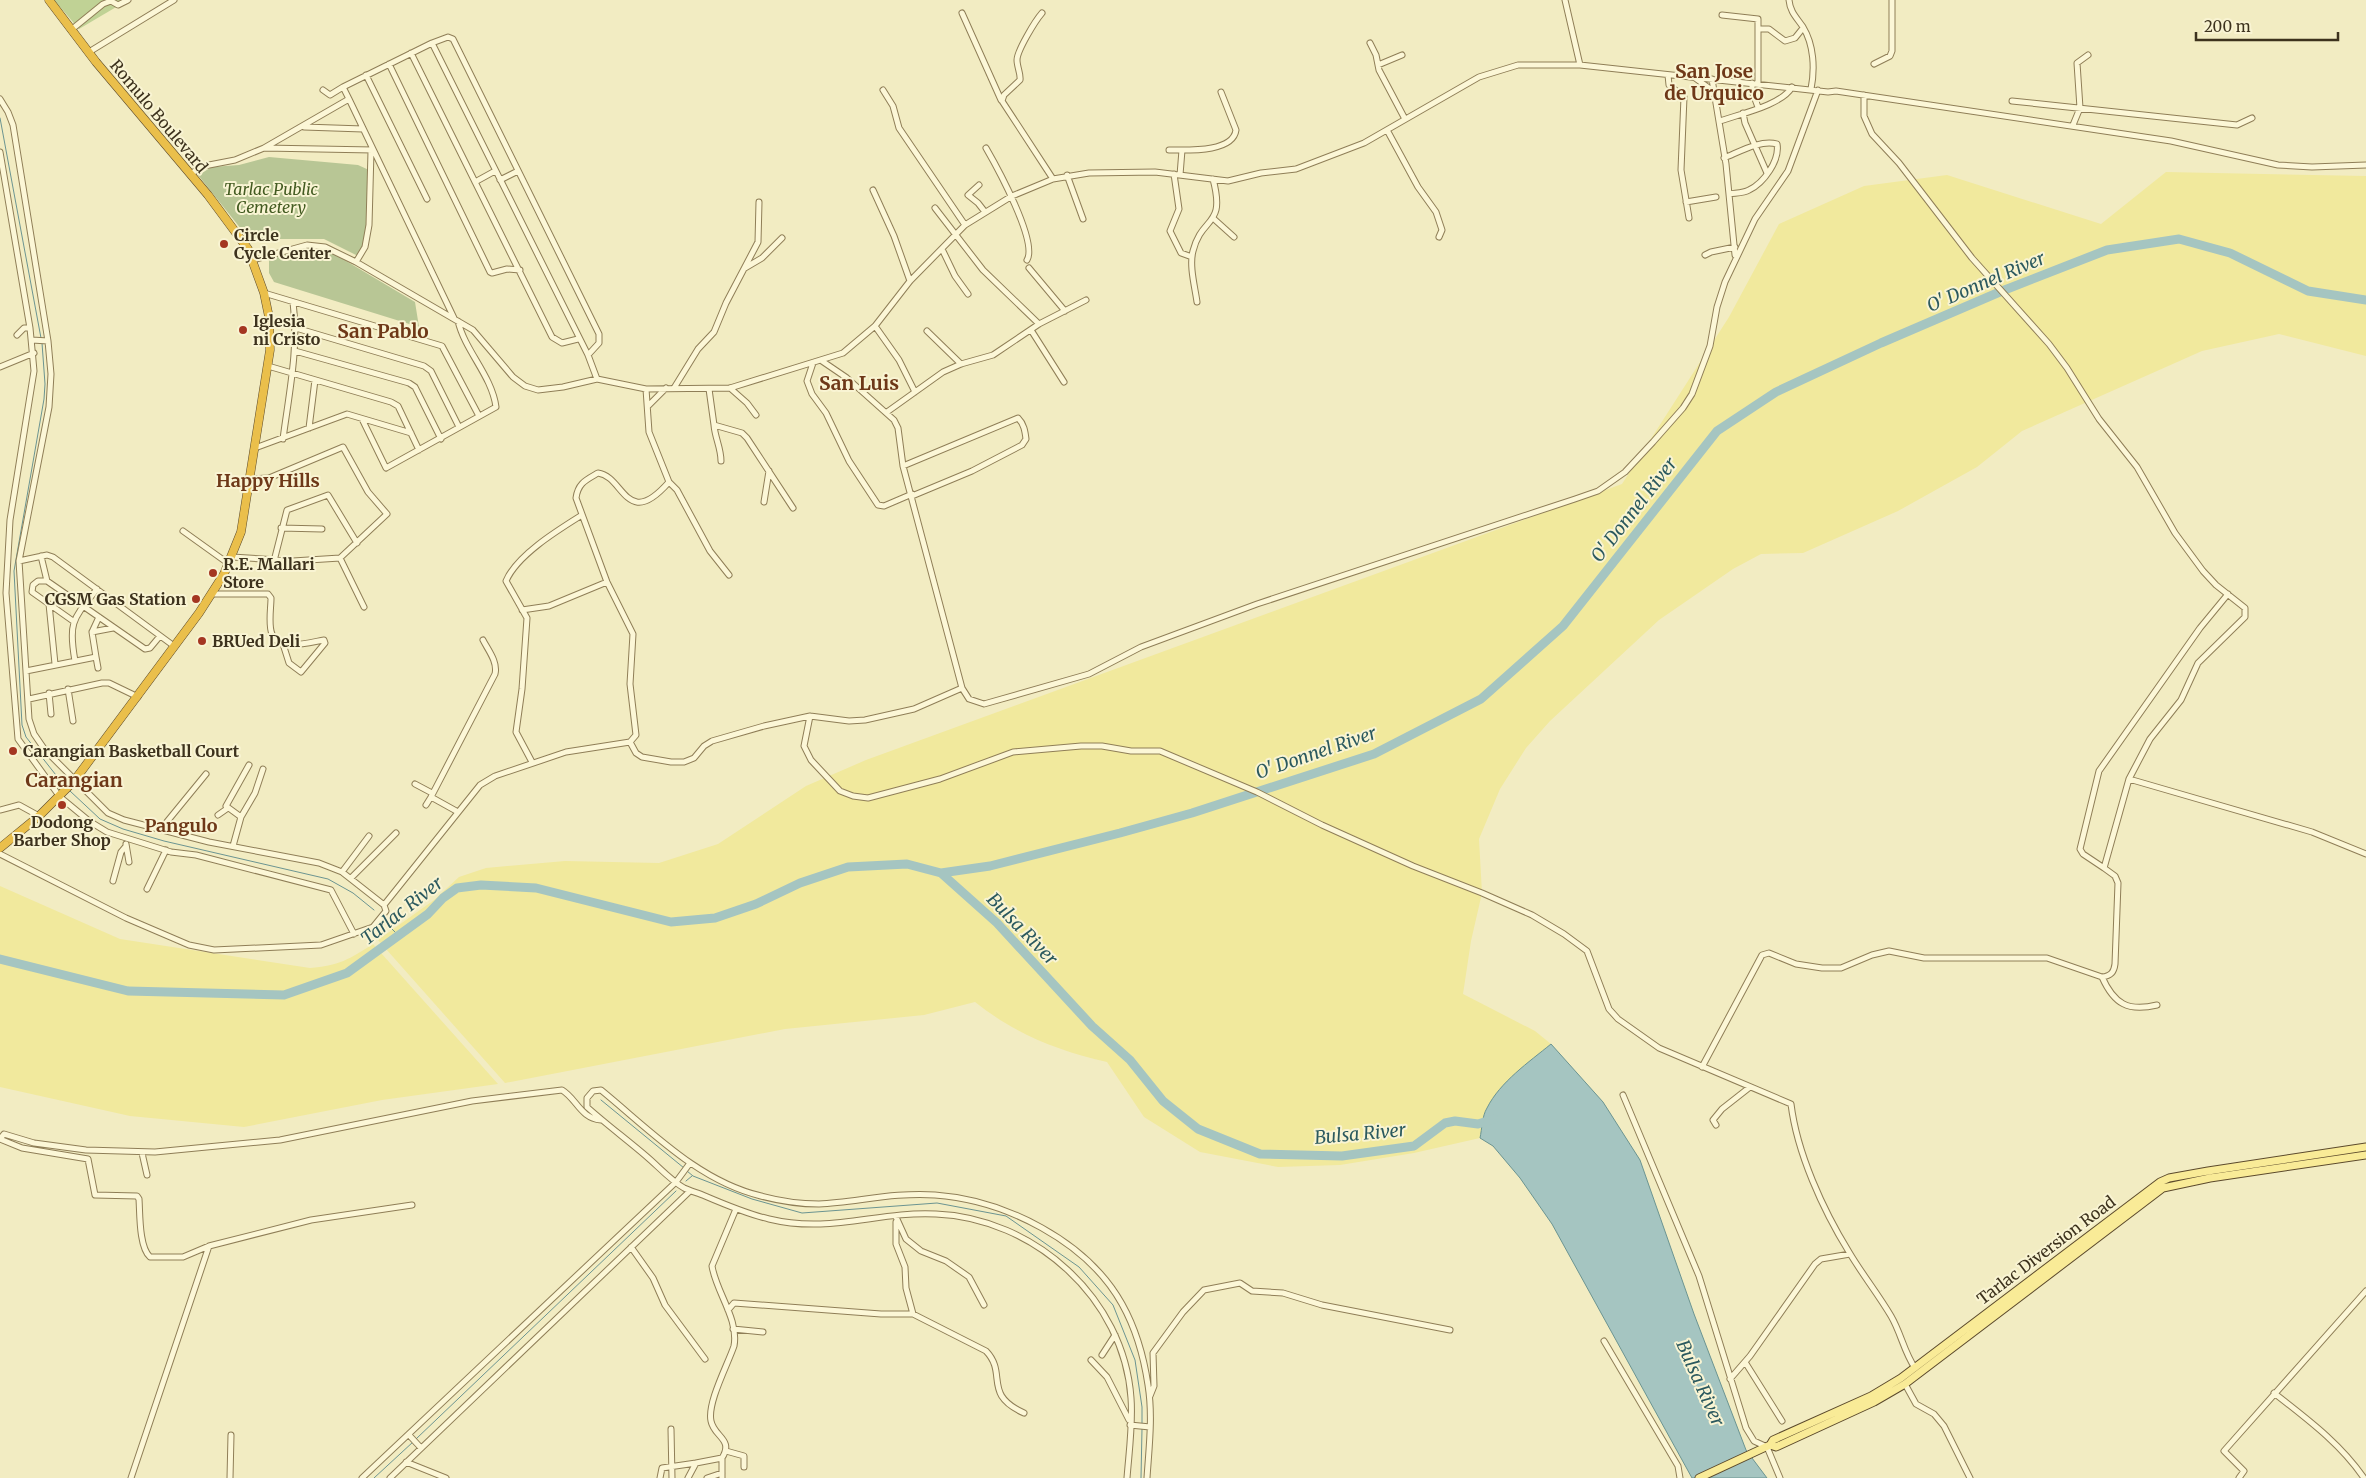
<svg xmlns="http://www.w3.org/2000/svg" width="2366" height="1478" viewBox="0 0 2366 1478" font-family="Merriweather,serif">
<style>
.green{fill:#c0d295}
.sand{fill:#f1e99d}
.cemetery{fill:#b8c695}
.water{fill:#a5c5c1;stroke:#6b9491}
.lines{fill:none;stroke-linecap:round;stroke-linejoin:round}
.stream{stroke:#6b9491;stroke-width:1}
.river{stroke:#a5c5c1;stroke-width:9}
.minor-casing{stroke:#8f7e57;stroke-width:7}
.major-casing{stroke:#5c4a2c;stroke-width:9}
.highway-casing{stroke:#5c4a2c;stroke-width:9}
.minor{stroke:#fcf7d7;stroke-width:5}
.major{stroke:#f9eb97;stroke-width:7}
.highway{stroke:#eabf4b;stroke-width:8}
.poi-dot{fill:#a43621;stroke:#f9f4d3;stroke-width:2}
.labels{text-anchor:middle;stroke-width:4;stroke-linejoin:round;paint-order:stroke}
.street-label{font-size:16px;fill:#3d321d;stroke:#f9f4d3}
.park-label{font-size:16px;font-style:italic;fill:#435b21;stroke:#f9f4d3}
.poi-label{font-size:16px;font-weight:bold;fill:#3d321d;stroke:#f9f4d3;text-anchor:start}
.water-label{font-size:18px;font-style:italic;fill:#2b595e;stroke:#f9f4d3}
.neighbourhood-label{font-size:18px;font-weight:bold;fill:#6e3818;stroke:#f9f4d3}
.quarter-label{font-size:19px;font-weight:bold;fill:#6e3818;stroke:#f9f4d3}
</style>
<rect width="100%" height="100%" fill="#f2ecc2"/>
<path class="green" d="M54,0H128L79,29Z"/>
<path class="sand" d="M2166,172L2366,176V356L2279,334L2202,351L2022,431L1977,467L1898,511L1803,553L1761,554L1733,569L1659,620L1550,721L1526,748L1500,789L1479,839L1482,893L1471,941L1463,994L1535,1031L1551,1044L1518,1072L1486,1109L1480,1138L1414,1153L1340,1165L1278,1167L1200,1152L1144,1117L1107,1062C1056,1050 1017,1035 975,1002L924,1015L785,1029L505,1083L378,940L434,900L459,877L486,868L565,861L659,863L718,844L806,786L866,760L1622,484L1729,317L1779,224L1864,186L1947,175L2101,224Z
M0,886L120,939L310,968C338,966 350,959 373,944L498,1084L382,1100L244,1127L130,1116L0,1087Z"/>
<path class="cemetery" d="M269,157L358,165L369,170L365,248L360,257L324,239H249L198,175L212,167L239,165Z
M311,246L336,255L415,302L419,327L274,282L269,273V259Z"/>
<path class="water" d="M1551,1044L1603,1102L1640,1160L1694,1314L1746,1450L1767,1478H1692L1552,1224L1520,1178L1493,1146L1480,1138C1482,1129 1482,1116 1487,1108C1500,1082 1529,1062 1551,1044Z"/>
<g class="lines">
<path class="stream" d="M0,118L41,338
M42,343L45,384L44,399L14,571L22,725L26,737L63,784
M70,791L100,819L123,829L164,841L328,879L353,893L374,910
M392,929L398,935
M601,1100L684,1168
M687,1171L693,1176L752,1199L802,1213L937,1203L1006,1216L1079,1267L1113,1305L1135,1360L1142,1407V1425
M686,1181L692,1176
M416,1439L676,1191
M374,1478L413,1442
M1141,1478L1142,1429"/>
<path class="river" d="M941,873L997,923L1092,1026L1130,1060L1163,1101L1198,1129L1260,1154L1342,1156L1414,1146L1445,1123L1455,1121L1478,1124L1494,1119
M0,959L128,991L284,995L347,973L428,914L443,898L457,888L481,885L536,888L671,922L715,918L756,904L800,883L848,867L907,864L941,873L990,866L1120,833L1192,813L1374,754L1481,699L1563,626L1717,431L1776,392L1881,343L2002,291L2107,250L2179,239L2230,253L2308,291L2366,300"/>
<g class="minor-casing">
<path id="minor" d="M1565,0L1580,65
M1789,0C1790,12 1797,18 1803,27C1814,45 1815,69 1811,89
M962,13L1001,100
M1042,13C1035,21 1017,51 1017,60C1017,67 1021,74 1020,80L1004,95L1002,101L1053,179
M1722,15L1758,19V83
M1758,29H1769L1785,41L1795,38L1803,28
M71,30L103,4L111,1L118,5L128,0
M432,43L448,37L453,39L599,334V343L588,355
M1370,43L1376,55L1379,70L1405,119
M89,52L174,0
M411,53L552,337L562,343L578,339
M389,64L490,272L492,273L507,269L520,270
M1874,64L1890,56L1892,51V0
M1378,65L1402,55
M366,75L427,199
M1668,75L1669,85L1684,97L1681,170L1689,218
M1695,78L1709,88L1714,95
M1712,79L1726,164L1735,255
M1752,83V91L1758,107
M323,90L330,95L343,87
M883,90L893,106L899,128L965,225
M1864,95V116L1872,134L1899,163L1972,258L2049,344L2067,368L2099,419L2137,467L2175,533L2203,571L2216,585L2245,608V617L2198,663L2181,700L2150,739L2129,779
M0,99L8,112L13,125L48,341L51,374L49,407L19,561L29,719L34,734L45,750L108,813L124,820L209,842L319,863L342,872L384,905L386,911L373,927L321,945L214,950L189,945L126,918L0,854
M349,99L343,87L432,43L588,355L597,379
M2012,101L2237,125L2252,118
M1743,113L1745,123L1767,173
M1720,121C1740,114 1782,105 1792,87
M2073,125L2080,108L2077,63L2088,55
M304,127L363,129
M1387,130L1418,187L1436,212L1442,230L1439,237
M264,148L349,99L454,318
M986,148C997,167 1038,242 1027,260
M1169,150C1186,150 1233,153 1236,130L1221,92
M0,152L30,328L34,371L10,520L6,593L18,739L60,797L89,821L107,832L171,852L196,855L331,890L354,934
M1724,158C1739,152 1761,139 1777,144C1780,160 1764,183 1749,190C1744,193 1736,193 1730,194
M190,174L204,166L235,160L264,148L373,150
M1174,174L1179,209L1170,231L1181,253L1192,257
M1067,175L1083,219
M1180,175L1182,150
M500,180L518,171
M475,182L495,171
M979,185L968,195L978,203L985,212
M873,190L894,236L910,281
M1686,202L1716,197
M935,208L983,270L1039,324
M1214,219L1234,237
M942,249L955,276L968,294
M1705,255L1711,252L1735,247
M253,260L307,245L325,247L356,262L473,330L513,377L525,386L538,390L563,387L597,379L646,389L730,388L843,353L875,326L910,281L965,225L1012,196L1053,179L1089,173L1155,172L1228,181L1261,173L1296,169L1364,143L1479,77L1518,65H1580L1828,92L1836,91L2171,141L2278,165L2312,167L2366,165
M356,262L365,247L369,225L371,151
M745,268L762,258L782,238
M1029,268L1065,311
M264,293L442,346L479,416
M1197,302C1195,287 1189,266 1193,251C1202,215 1226,228 1213,179
M875,326L899,360L915,392
M296,328L424,366L431,371L459,427
M1031,330L1064,382
M927,331L961,364
M17,335L24,328H30
M32,340L48,341
M295,351L409,383L415,387L441,439
M822,361L847,378L894,420L898,428L903,466L962,688L969,699L984,704L1089,674L1141,647L1257,604L1575,499L1598,491L1625,472L1653,442L1683,408L1692,394L1710,346L1717,307L1725,282L1755,219L1788,171L1818,90
M813,363L807,381L812,394L826,413L849,461L878,505L884,506L912,494
M268,366L391,402L398,406L419,450
M0,367L34,353
M674,388L698,349L714,332L726,303L758,242L759,202
M730,388L747,403L756,415
M709,389L714,425L742,433L747,438L793,508
M648,406L666,388
M887,412L943,372L961,364L993,355L1039,324L1086,300
M362,419L386,468L496,407C492,376 465,351 458,321
M714,425C715,438 721,448 721,461
M309,428L315,380
M283,439C289,393 299,348 293,302
M255,448L347,414L411,433
M903,466L1018,418C1024,424 1025,431 1026,439L1022,445L972,471L912,496
M669,482L677,490L710,551L729,575
M764,502L769,471
M281,528L322,529
M183,531L229,564
M41,556L47,581
M232,557L293,561L340,558L387,514L368,492L343,447L269,478L250,479
M340,558L364,607
M19,561L47,555L53,557L174,646
M274,561L287,510L328,495L357,543
M212,594H268L271,598C271,608 268,625 272,634C278,652 311,642 324,640L325,643L301,672L289,663L283,644
M49,604L55,664
M522,610L549,606L607,582
M73,621L32,592L33,585L38,581H47L145,649L150,648L160,636
M92,632L113,628
M96,657L98,668
M75,661C68,622 73,619 97,589
M26,671L96,657L92,632L99,617
M68,689L73,721
M49,693L51,714
M29,699L102,683H109L138,697
M810,716L804,746L811,760L840,791L853,796L868,798L940,779L1013,752L1081,746H1102L1131,751H1160L1257,792L1322,825L1413,866L1482,893L1532,915L1564,934L1587,951L1609,1009L1618,1019L1659,1048L1791,1104C1797,1153 1823,1210 1849,1252C1862,1274 1878,1294 1891,1316C1901,1333 1904,1352 1915,1368
M630,742L636,753L642,757L671,762H684L694,758L704,746L712,741L764,726L810,716L849,721L865,720L914,709L962,688
M532,762L516,732L522,689L527,618L506,581C517,555 558,530 582,515
M415,784L432,793
M426,805L431,797
M0,810L19,805L39,816
M458,812L431,797L495,674C498,662 488,650 483,640
M218,815L228,808
M241,817L226,806L249,765
M161,829L206,774
M126,844L129,862
M233,846L241,817L255,793L263,769
M2104,868L2083,854L2080,849L2099,771L2200,628L2228,594
M342,872L369,836
M351,878L396,833
M113,881L121,852L126,846
M147,889L166,850
M384,905L480,785L495,776L566,752L630,742L636,735L630,684L633,634L607,582L576,498C578,483 586,480 598,473C624,476 626,531 669,482L649,432L646,389
M2102,977C2114,1004 2128,1012 2157,1005
M1702,1067L1762,955L1769,953L1796,964L1822,968H1841L1872,955L1889,951L1924,958H2047L2102,977C2111,976 2114,972 2115,964L2118,883L2115,876L2104,868L2129,779L2312,832L2366,854
M1623,1095L1699,1276L1746,1428L1754,1441L1767,1447L1780,1478
M1716,1125L1713,1120L1722,1109L1750,1087
M0,1139L4,1134L34,1143L86,1150L155,1152L280,1140L472,1101L562,1090C577,1099 580,1118 601,1120
M0,1139L22,1148L88,1159L95,1195L137,1196L139,1199C140,1214 139,1247 150,1257H183L209,1246L311,1220L412,1205
M142,1153L147,1175
M896,1217L906,1239L921,1251L946,1261L969,1277L984,1305
M896,1222V1244L905,1267L906,1288L913,1314
M631,1247L653,1278L665,1305L705,1359
M728,1310L734,1303L881,1314H913L986,1351C1008,1374 982,1394 1024,1413
M733,1329L763,1332
M1604,1341L1678,1466L1680,1478
M1102,1355L1115,1335
M1091,1360L1107,1377L1129,1420
M1745,1362L1782,1421
M1730,1379L1750,1356L1815,1264L1821,1259L1850,1254
M1905,1384L1916,1404L1934,1414L1944,1426L1970,1478
M2274,1393C2307,1419 2340,1443 2364,1478
M1150,1396L1154,1386L1153,1353L1183,1312L1204,1290L1240,1283L1252,1291L1283,1293L1322,1305L1450,1330
M1130,1425L1150,1427
M671,1429L672,1478
M409,1435L421,1448
M726,1451L744,1456V1467
M722,1458V1478
M406,1462L446,1478
M131,1478L209,1246
M230,1478L231,1435
M362,1478L676,1182L690,1163
M390,1478L690,1191
M660,1478L662,1468L696,1463
M688,1478L696,1463L722,1458C734,1439 714,1437 711,1421C707,1403 728,1364 734,1346C739,1319 716,1292 712,1266L736,1209
M707,1478L722,1473
M1127,1478C1129,1452 1133,1424 1131,1398C1124,1298 1034,1218 936,1214C877,1211 831,1234 769,1219C747,1214 726,1205 705,1196C698,1193 690,1191 684,1188C670,1180 658,1166 646,1156C626,1139 606,1124 587,1107V1098L593,1091L601,1090C650,1130 698,1181 761,1196C780,1201 799,1204 819,1204C857,1202 895,1192 935,1195C1005,1200 1087,1241 1122,1304C1136,1329 1144,1358 1148,1385C1153,1416 1149,1447 1147,1478
M2239,1478L2244,1471L2224,1451L2366,1291"/>
</g>
<g class="major-casing">
<path id="major" d="M1770,1445L1776,1447L1874,1402L1905,1384L2163,1188L2210,1178L2366,1155
M1699,1478L1770,1445L1773,1440L1871,1396L1901,1378L2160,1182L2169,1178L2208,1171L2366,1147"/>
</g>
<g class="highway-casing">
<path id="highway" d="M0,848L39,816L74,781L199,613L224,574L241,532L270,350L269,317L264,293L248,249L208,195L96,62L49,0"/>
</g>
<use href="#minor" class="minor"/>
<use href="#major" class="major"/>
<use href="#highway" class="highway"/>
</g>
<g class="poi-dot">
<circle cx="224" cy="244" r="5"/>
<circle cx="243" cy="330" r="5"/>
<circle cx="213" cy="573" r="5"/>
<circle cx="196" cy="599" r="5"/>
<circle cx="202" cy="641" r="5"/>
<circle cx="13" cy="751" r="5"/>
<circle cx="62" cy="805" r="5"/>
</g>
<g class="labels">
<g class="street-label">
<text transform="translate(159 116) rotate(50)" y="6">Romulo Boulevard</text>
<text transform="translate(2046 1250) rotate(-37)" y="6">Tarlac Diversion Road</text>
</g>
<g class="park-label">
<text x="271" y="195">Tarlac Public<tspan x="271" dy="18">Cemetery</tspan></text>
</g>
<g class="poi-label">
<text x="234" y="241">Circle<tspan x="234" dy="18">Cycle Center</tspan></text>
<text x="253" y="327">Iglesia<tspan x="253" dy="18">ni Cristo</tspan></text>
<text x="223" y="570">R.E. Mallari<tspan x="223" dy="18">Store</tspan></text>
<text x="186" y="605" text-anchor="end">CGSM Gas Station</text>
<text x="212" y="647">BRUed Deli</text>
<text x="23" y="757">Carangian Basketball Court</text>
<text x="62" y="828" text-anchor="middle">Dodong<tspan x="62" dy="18">Barber Shop</tspan></text>
</g>
<g class="water-label">
<text transform="translate(1986 282) rotate(-23)" y="6">O' Donnel River</text>
<text transform="translate(1634 510) rotate(-52)" y="6">O' Donnel River</text>
<text transform="translate(1316 753) rotate(-19)" y="6">O' Donnel River</text>
<text transform="translate(402 911) rotate(-38)" y="6">Tarlac River</text>
<text transform="translate(1022 929) rotate(46)" y="6">Bulsa River</text>
<text transform="translate(1360 1134) rotate(-5)" y="6">Bulsa River</text>
<text transform="translate(1700 1383) rotate(66)" y="6">Bulsa River</text>
</g>
<g class="neighbourhood-label">
<text x="268" y="487">Happy Hills</text>
<text x="181" y="832">Pangulo</text>
</g>
<g class="quarter-label">
<text x="1714" y="78">San Jose<tspan x="1714" dy="22">de Urquico</tspan></text>
<text x="383" y="338">San Pablo</text>
<text x="859" y="390">San Luis</text>
<text x="74" y="787">Carangian</text>
</g>
</g>
<path d="M2196 32v8h142v-8" fill="none" stroke="#3d321d" stroke-width="2.5"/>
<text x="2204" y="32" font-size="15" fill="#3d321d" stroke="#f9f4d3" stroke-width="4" paint-order="stroke">200 m</text>
</svg>
